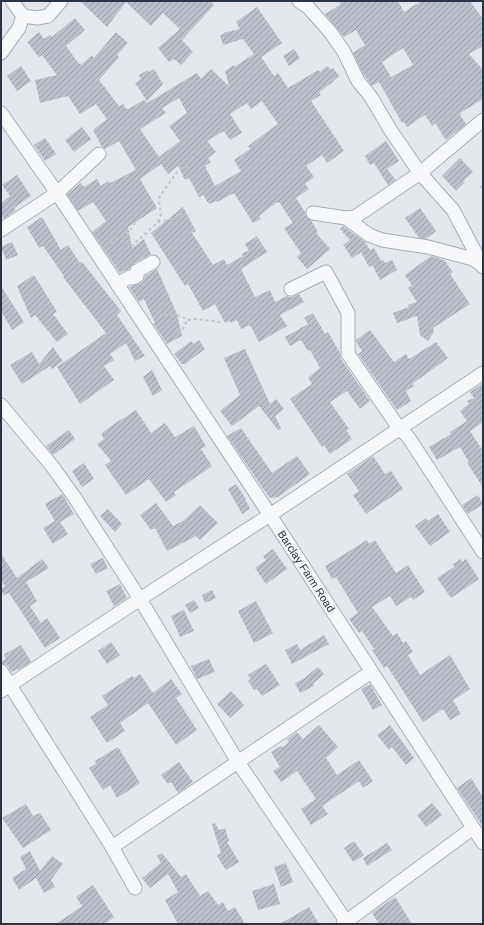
<svg xmlns="http://www.w3.org/2000/svg" width="484" height="925" viewBox="0 0 484 925" font-family="Arial,sans-serif">
<style>
.building{fill:url(#building-hatch);fill-rule:evenodd}
.lines{fill:none;stroke-linecap:round;stroke-linejoin:round}
.minor-casing{stroke:#a9aeb7;stroke-width:15}
.path{stroke:#c2c5cb;stroke-width:2;stroke-dasharray:3 3;stroke-linecap:butt}
.minor{stroke:#f7f8fa;stroke-width:13}
.labels{text-anchor:middle;stroke-width:3.5;stroke-linejoin:round;paint-order:stroke}
.street-label{font-size:11px;fill:#2b3445;stroke:#f4f6f9}
</style>
<defs>
<pattern id="building-hatch" width="6" height="6" patternUnits="userSpaceOnUse"><rect width="6" height="6" fill="#bbc0ca"/><path d="M-1 1l2-2M0 6l6-6M5 7l2-2" fill="none" stroke="#989da6"/></pattern>
</defs>
<rect width="100%" height="100%" fill="#e4e7ec"/>
<path class="building" d="M80,1H210L214,5L182,40L193,52L181,65L174,59L169,62L158,48L180,29L163,13L151,26L126,2L107,27Z
M339,1H398L404,12L421,1H470L483,19V46L469,54L483,70V99L460,113L461,114L460,115L466,124L446,140L435,123L432,126L425,115L407,127L404,122L402,123L379,82L372,86L362,72L353,53L365,45L356,30L344,37L325,14L341,4ZM403,48L413,65L391,77L382,62Z
M257,7L282,43L261,57L274,76L278,73L288,88L318,70L320,72L327,66L331,70L333,68L339,76L333,81V82L319,92L321,95L311,101L344,151L327,163L322,155L306,166L314,177L305,184L309,189L296,198L305,212L306,216L311,220L318,232L316,233L330,249L307,269L297,257L301,253L284,228L293,223L279,202L278,203L277,202L259,216L261,219L253,223L234,193L217,202L216,201L209,204L203,195L199,197L189,178L185,180L178,166L168,174L161,164L140,179L157,208L128,227L132,248L144,239L151,254L133,264L129,269L120,273L92,232L106,221L93,202L78,211L67,194L81,183L84,187L97,179L101,186L108,181L110,183L136,170L119,141L105,149L102,147L93,130L107,119L96,104L80,114L68,96L40,103L35,80L57,75L42,55L39,57L27,42L39,32L44,39L50,35L52,37L75,18L85,30L66,46L79,64L80,63L81,65L92,55L94,58L116,32L128,43L117,55L119,57L99,80L119,106L123,104L126,109L127,108L128,109L144,100L147,103L197,73L201,79L211,69L229,86L225,71L234,65V67L254,54L243,39L223,45L220,35L224,34L223,33L240,29L236,22ZM179,98L187,113L169,126L180,141L159,157L140,129L166,113L162,108ZM262,101L278,124L248,146L250,149L234,160L241,171L215,186L205,166L211,162L208,158L216,152L207,141L224,131L230,140L242,133L230,114L247,103L251,109Z
M294,49L300,58L289,66L283,56Z
M21,66L31,81L17,91L7,76Z
M154,69L163,84L147,101L135,83L141,79L139,75L148,70L149,72Z
M82,127L91,139L74,152L65,140Z
M45,138L56,154L45,161L34,145Z
M386,141L399,161L387,169L396,180L388,185L374,163L370,165L365,156Z
M460,158L473,172L463,181L465,182L456,191L442,176Z
M17,175L31,196L14,208L16,210L4,219L1,215V203L10,196L2,185Z
M183,207L196,231L192,233L213,265L224,259L227,265L243,256L242,254L249,250L245,244L257,236L267,252L241,269L255,297L270,290L275,302L287,296L291,297L299,294L304,302L280,315L287,326L259,342L250,325L241,329L237,320L231,323L230,321L225,323L215,304L203,311L188,284L185,286L151,233Z
M420,208L436,231L426,239L419,238L405,218Z
M42,217L61,250L68,245L80,263L82,262L121,311L117,315L145,356L135,361L126,343L110,354L114,360L104,366L114,380L80,404L57,367L106,333L63,277L64,276L43,246L39,248L27,227Z
M343,226L365,242L370,250L374,248L381,261L383,260L385,263L392,260L397,270L380,280L372,265L369,267L361,252L352,258L343,245L350,240L340,229Z
M12,242L18,255L6,260L1,247Z
M431,256L444,260L453,272L450,274L470,304L433,328L434,332L428,341L420,335L417,316L397,323L393,313L409,307L408,305L417,302L408,288L412,285L405,275Z
M157,269L177,314L182,336L167,344L153,323H155L144,299L139,302L129,287L141,283L144,280L145,276Z
M34,275L57,312L53,314L68,334L57,342L35,315L31,318L17,286Z
M1,286L24,322L12,330L1,311Z
M313,313L325,334L328,332L340,353L341,359L370,401L360,409L347,391L330,402L349,429L346,430L352,439L330,454L324,445L322,447L290,399L312,384L308,378L320,368L310,350L308,351L301,340L290,346L285,337L308,324L304,318Z
M370,330L394,362L406,354L409,359L436,342L448,358L412,384L414,386L406,391L411,401L397,410L358,354L362,351L356,342V340Z
M199,340L205,349L185,364H182L174,354L191,341L194,344Z
M53,347L63,361L52,369L50,366L22,384L10,365L32,352L39,364Z
M245,349L270,404L276,399L284,409L275,416L281,428L278,430L259,406L232,426L220,411L240,395L224,358Z
M152,370L162,390L153,396L143,377Z
M483,383V422L470,431L483,451V487L467,463L469,462L460,447L437,460L429,447L451,434L450,432L467,421L460,411L469,404L467,401L474,398L470,392Z
M136,410L151,433L165,423L175,437L194,426L206,446L201,449L212,466L174,492L176,495L166,502L149,479L126,495L105,465L111,461L97,444L104,439L101,434L111,426Z
M241,428L272,473L297,456L310,474L278,497L271,498L269,497L227,436Z
M69,430L75,439L53,455L46,446Z
M373,456L385,474L391,471L403,489L366,514L353,495L359,491L347,474Z
M84,463L94,479L82,487L72,471Z
M236,484L246,499H245L250,509L242,514L228,489Z
M62,494L74,514L60,522L68,534L53,544L43,528L55,521L45,504Z
M478,495L483,504L468,514L462,505Z
M156,503L173,526L183,521L200,505L218,523L200,540L196,536L167,551L155,528L151,530L140,515Z
M108,509L122,524L115,532L100,516Z
M438,514L450,532L430,546L415,526L426,518L428,521Z
M367,540L369,544L375,540L396,573L408,565L425,592L413,600L411,597L396,606L390,596L372,607L393,636L397,633L403,643L406,641L413,652L408,655L420,675L450,655L470,689L453,700L461,714L450,720L443,709L423,722L387,666L384,668L372,650L374,649L362,631L359,633L349,619L358,613L336,577L332,579L325,566Z
M273,549L287,569L266,584L255,568L266,560L263,556Z
M1,554L17,578L42,559L49,568L26,582L37,601L30,606L41,623L47,618L60,638L45,648L9,593L4,595L1,591V589L5,586L1,581Z
M103,558L108,568L96,574L90,564Z
M461,559L462,562L466,559L479,579L451,598L437,578L454,567L453,564Z
M120,584L127,598L114,606L106,591Z
M212,590L216,598L205,603L202,595Z
M194,600L199,608L190,613L185,605Z
M256,601L273,633L254,643L238,611Z
M184,610L194,631L180,637L171,616Z
M324,635L329,644L292,664L285,650L297,644L300,650Z
M111,642L120,655L107,664L98,651Z
M21,645L31,662L18,670V669L11,672L8,666L1,663V662L6,659L4,654Z
M209,659L215,672L197,679L191,666Z
M266,664L280,685L262,696L257,689L254,690L248,681L251,679L248,675Z
M318,667L324,674L313,684L314,686L300,693L295,683L303,679Z
M140,674L153,693L171,679L182,694L176,698L197,730L176,745L148,703L120,723L125,731L107,743L90,717L108,705L102,696L132,676L134,678Z
M370,684L382,705L373,710L361,689Z
M231,691L244,705L230,718L217,704Z
M319,725L338,747L326,758L337,775L359,760L373,781L363,788L359,781L322,806L328,814L311,825L301,809L316,799L297,771L281,782L273,771L280,767L271,752L281,746L283,747L289,742L287,739L297,732L303,739Z
M390,725L414,758L406,765L392,747L389,750L377,735Z
M118,747L140,783L117,798L110,785L103,790L89,768L96,764L95,761Z
M179,762L193,782L178,793L171,782L168,784L161,775Z
M471,778L483,797V827L457,788Z
M432,803L442,815L426,827L417,815Z
M26,804L33,816L40,813L51,830L23,848L2,818Z
M215,823L219,830L225,828L229,841L227,842L239,862L226,870L217,856L221,853L212,825Z
M354,841L364,855L353,862L344,848Z
M387,843L392,850L367,866L363,858Z
M30,851L40,871L52,856L63,864L51,880L55,887L44,893L36,878L19,890L12,878L26,869L20,857Z
M162,853L181,877L186,874L200,896L208,891L218,905L223,902L228,911L235,907L245,924H178L165,900L178,892L168,874L150,888L142,878L161,863L157,856Z
M286,863L293,882L281,887L274,867Z
M274,884L280,904L258,910L252,891Z
M93,885L114,917L105,924H56L82,906L76,897Z
M395,897L412,924H379L372,913Z
M309,907L319,924H280Z"/>
<g class="lines">
<g class="minor-casing">
<g id="minor">
<path d="M299,1L308,7L331,33L344,52L358,81L371,97L391,131L420,173L453,210L483,267"/>
<path d="M23,16L37,18L48,16L61,1"/>
<path d="M1,53L19,28L23,16L12,1"/>
<path d="M1,113L57,193L270,515L140,599L238,762L348,924"/>
<path d="M313,213L346,218L355,217L420,173L483,120"/>
<path d="M346,218L369,235L382,240L428,247L473,259L482,265"/>
<path d="M1,230L57,193L99,154"/>
<path d="M117,284L130,277L133,278L137,276V271L153,262"/>
<path d="M291,289L326,272L348,313V354L399,428L409,438L483,552"/>
<path id="s1" d="M483,373L270,515L483,843"/>
<path d="M1,405L52,466L75,498L140,599L1,691"/>
<path d="M1,671L112,847L135,888"/>
<path d="M112,847L371,672"/>
<path d="M343,924L473,828"/>
</g>
</g>
<path class="path" d="M480,187H483
M158,222L161,215L159,201L160,196L179,169L188,166L190,160L209,144
M123,236L130,245H133L158,222L168,220L182,214
M105,246L129,232L138,219
M153,317C165,315 177,312 187,320L196,319L220,322
M167,339L183,329L187,320"/>
<use href="#minor" class="minor"/>
</g>
<g class="labels">
<g class="street-label">
<text dy="4" stroke="none"><textPath href="#s1" startOffset="323">Barclay Farm Road</textPath></text>
</g>
</g>
<rect width="484" height="925" fill="none" stroke="#2b3445" stroke-width="4"/>
</svg>
